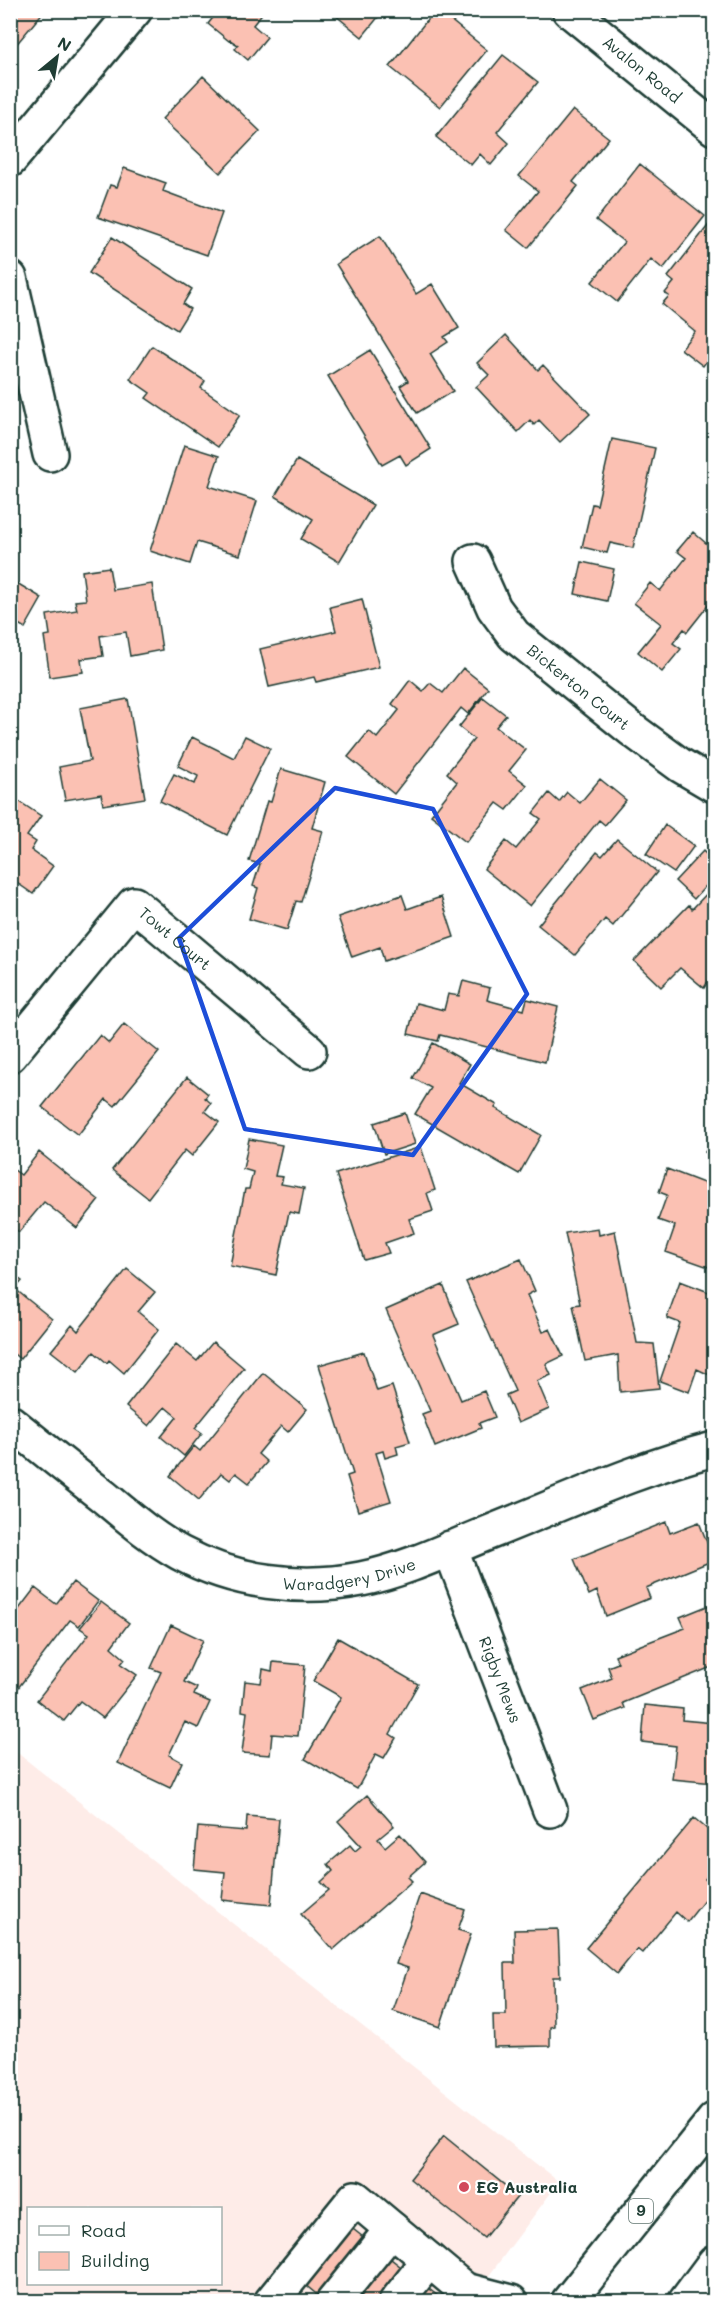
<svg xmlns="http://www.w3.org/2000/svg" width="725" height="2312" viewBox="0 0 725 2312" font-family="Mali,sans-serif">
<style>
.built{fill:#feece8;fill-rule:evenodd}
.building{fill:#fbc1b3;stroke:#1f3d34;stroke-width:1.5}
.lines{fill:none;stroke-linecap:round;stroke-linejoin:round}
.minor-casing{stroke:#1f3d34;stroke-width:38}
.highway-casing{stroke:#1f3d34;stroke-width:38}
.minor{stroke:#fff;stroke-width:33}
.highway{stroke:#fff;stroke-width:33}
.marked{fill:none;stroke:#1d4ed8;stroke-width:4.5;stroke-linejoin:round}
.poi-dot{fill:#d1495b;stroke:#fff;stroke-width:2}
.labels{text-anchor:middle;stroke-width:4.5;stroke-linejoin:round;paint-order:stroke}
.shield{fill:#fff;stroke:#627771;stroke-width:1.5}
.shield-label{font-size:15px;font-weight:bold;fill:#1f3d34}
.street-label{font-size:16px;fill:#1f3d34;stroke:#fff}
.poi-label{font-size:16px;font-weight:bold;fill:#1f3d34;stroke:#fff;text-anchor:start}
</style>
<rect width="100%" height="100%" fill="#fff"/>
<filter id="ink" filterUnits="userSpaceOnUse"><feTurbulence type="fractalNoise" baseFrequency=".0167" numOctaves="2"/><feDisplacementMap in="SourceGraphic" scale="12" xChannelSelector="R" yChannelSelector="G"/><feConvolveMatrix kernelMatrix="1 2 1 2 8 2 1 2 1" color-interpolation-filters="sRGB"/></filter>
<g filter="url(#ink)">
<path class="built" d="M10,1747L559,2182L470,2301H11ZM28,2208H220V2284H28Z"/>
<path class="building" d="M10,10H45L10,52Z
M219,10L264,11L253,25L267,37L248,60L235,49L238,45L230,40L229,41L208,24Z
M329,10H384L362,37Z
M435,10H438L487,50L440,107L390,67Z
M503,55L538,82L497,132L509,143L491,165L480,154L471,165L436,137Z
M203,76L260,131L220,173L162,119Z
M573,110L609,138L573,182L578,186L528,248L506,230L538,191L519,176Z
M640,164L705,216L663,269L651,259L617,302L592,282L624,242L596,220Z
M124,168L166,183L163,191L222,213L207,255L98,217L110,185L117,187Z
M711,222L714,225V351L703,366L681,349L695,331L662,304L669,296L665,293L674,282L668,277Z
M380,236L416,294L432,284L459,328L444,337L448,342L430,354L453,391L417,413L400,386L408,381L336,264Z
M112,237L192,289L183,304L190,309L177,330L89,273Z
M506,335L538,370L543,365L590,414L560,442L539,420L534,425L530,420L518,432L476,387L489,375L477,363Z
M152,346L205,381L201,388L240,415L218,447L146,398L150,393L130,379Z
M370,350L431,449L406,465L400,455L382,465L328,376Z
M612,439L655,448L633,548L610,543L607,553L582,547L592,504L597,505Z
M184,445L219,456L209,486L257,501L240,555L197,542L190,564L150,551Z
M297,460L373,505L339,562L301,539L313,519L275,496Z
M693,532L714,550V598L687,632L684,629L673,643L681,649L662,672L638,652L661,624L634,603L650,583L660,591L686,558L677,551Z
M582,562L614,569L607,601L575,594Z
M109,567L113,590L152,584L162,650L130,656L126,632L100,636L103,656L81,659L83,672L50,677L44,636L50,635L47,615L77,610L75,601L86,600L82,571Z
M10,579L42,598L25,628L10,619Z
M362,599L379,667L316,682L314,677L269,687L260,649L336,631L330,607Z
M463,668L488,688L468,714L461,708L394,794L348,757L369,731L377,738L399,710L392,704L410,680L423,691L430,683L443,693Z
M483,697L506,715L496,727L526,750L509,771L527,785L507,810L497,803L466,842L431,815L457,782L447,773L474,739L459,727Z
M128,699L145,798L103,805L101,794L65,800L59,767L90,761L80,708Z
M245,736L270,748L227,835L160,801L174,774L195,784L198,776L178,766L192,737L234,758Z
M281,769L325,782L312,828L323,831L301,902L296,901L287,930L249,919L258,888L253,886L260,864L249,861L267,801L271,802Z
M600,779L626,800L605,825L599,820L530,906L484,869L506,841L516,849L541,819L533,813L549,793L559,802L567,792L580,803Z
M17,800L41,816L27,836L36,842L31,850L53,866L33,894L10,878L13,869L10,867V806Z
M665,825L694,846L674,873L646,854Z
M617,839L657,872L613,926L605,919L575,955L538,925L597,852L602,856Z
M703,851L714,862V877L694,899L675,881Z
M714,886V972L704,988L680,968L661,987L634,961L689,905L692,909Z
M402,895L407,909L441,897L454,937L384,961L380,947L352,957L338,917Z
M463,981L490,988L487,1000L524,1010L527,999L558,1007L545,1062L440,1035L438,1041L408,1034L416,1003L444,1010L448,994L459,996Z
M124,1024L159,1052L115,1106L106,1099L78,1135L42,1107L100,1035L109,1043Z
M433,1043L470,1064L459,1083L497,1105L495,1108L541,1135L519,1174L415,1114L431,1088L413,1078Z
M187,1077L208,1094L205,1098L211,1103L205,1111L219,1122L192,1156L185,1150L148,1198L112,1170Z
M405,1113L415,1144L384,1154L374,1123Z
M714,1138V1159L705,1152Z
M249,1139L282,1145L275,1176L283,1177L281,1184L304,1188L299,1214L289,1212L276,1275L230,1266L245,1189H249L253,1172L243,1169Z
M421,1147L435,1190L427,1193L433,1211L409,1219L414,1233L385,1243L389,1253L364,1260L336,1174Z
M39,1152L99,1200L77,1228L44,1202L19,1232L10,1225V1174L14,1170L21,1175Z
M667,1169L714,1187V1269L666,1252L675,1226L658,1220L667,1195L659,1192Z
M598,1228L599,1235L615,1231L637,1343L654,1344L659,1388L620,1392L618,1355L585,1361L573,1305L580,1304L565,1233Z
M521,1259L535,1291L527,1295L543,1332L550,1329L563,1356L546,1364L551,1375L537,1381L549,1409L518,1423L506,1395L515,1391L466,1282Z
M127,1269L155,1292L138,1312L159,1329L124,1373L109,1360L107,1363L94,1352L78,1372L51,1351L72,1325L78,1331Z
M10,1272L22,1281L15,1289L52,1319L20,1359L10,1351Z
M680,1281L714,1294V1377L697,1369L689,1392L660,1381L680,1323L667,1318Z
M443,1285L459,1324L433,1335L461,1400L484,1391L495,1417L479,1423L481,1428L435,1447L422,1414L430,1411L386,1310Z
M213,1342L244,1368L195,1428L202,1433L184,1456L161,1437L177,1417L165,1407L149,1426L126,1407L176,1344L197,1361Z
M364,1352L377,1391L392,1386L410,1442L396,1446L398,1454L385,1458L383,1451L376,1453L391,1501L358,1511L347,1476L353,1474L319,1365Z
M263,1373L307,1409L288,1432L281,1426L258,1454L267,1462L249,1483L236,1473L230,1480L221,1473L199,1500L170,1476L194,1446L200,1451Z
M666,1522L670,1533L699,1522L714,1560L646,1588L650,1598L606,1616L597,1591L589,1595L574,1559Z
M10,1546L16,1550L10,1558Z
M73,1582L98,1601L79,1626L70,1620L18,1688L10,1682V1609L16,1613L35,1588L56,1604Z
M101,1602L129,1623L111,1647L125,1659L121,1664L137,1675L103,1718L80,1701L64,1721L37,1700L89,1634L80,1628Z
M712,1604L714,1611V1666L623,1703L625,1708L594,1720L582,1690L612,1678L608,1667L618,1663L615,1655L685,1628L680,1617Z
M171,1625L203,1640L184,1682L197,1688L194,1695L210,1702L198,1728L185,1722L169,1755L182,1762L170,1788L118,1763L161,1672L151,1668Z
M338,1638L418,1684L390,1734L396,1738L384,1758L376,1754L357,1789L305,1759L341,1697L313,1681Z
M273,1662L305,1665L298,1736L272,1734L270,1755L242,1753L247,1712L242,1711L245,1681L261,1683L263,1669L272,1671Z
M645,1705L683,1709L682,1720L714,1723V1783L672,1779L676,1746L642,1742Z
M367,1795L394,1826L378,1839L385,1847L400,1834L425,1862L408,1877L412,1881L333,1950L301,1914L329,1890L321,1882L333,1871L328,1864L350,1845L355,1851L361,1846L338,1821Z
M247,1816L279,1819L271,1905L222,1900L225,1872L194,1869L198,1827L246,1831Z
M694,1818L714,1835V1868L705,1879L714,1888L687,1922L676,1912L642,1953L637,1949L617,1974L586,1948Z
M420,1894L465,1910L458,1930L471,1934L440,2027L393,2011L408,1968L396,1964Z
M558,1929L560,1977H553L554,2026L550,2027V2046L494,2047L493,2015H506L505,1963H515L514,1930Z
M444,2136L518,2196L484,2238L410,2179Z
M344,2222L438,2296L433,2302H326L298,2279Z"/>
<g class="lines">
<g class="minor-casing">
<g id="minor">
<path id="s1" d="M569,10L714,128"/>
<path d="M10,160L135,10"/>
<path d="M10,278L50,454"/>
<path id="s2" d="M473,561L494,608L514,635L631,729L680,765L714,785"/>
<path id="s3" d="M10,1055L134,904L309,1051"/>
<path id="s4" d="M10,1422C41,1447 72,1472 103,1496C127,1516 151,1537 180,1553C234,1582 300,1591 361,1579C406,1570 450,1548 493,1531C566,1502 639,1468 714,1449"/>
<path id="s5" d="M450,1548L550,1810"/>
<path d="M271,2302L355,2198L465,2290L511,2302"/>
<path d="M333,2302L392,2229"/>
<path d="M396,2302L429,2260"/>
</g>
</g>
<g class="highway-casing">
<path id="highway" d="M568,2302L714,2120
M685,2302L714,2263"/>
</g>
<use href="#minor" class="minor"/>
<use href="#highway" class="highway"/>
</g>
</g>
<path class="marked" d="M335,788L433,809L527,994L413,1155L245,1129L179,938Z"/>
<circle class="poi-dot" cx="464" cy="2187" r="6"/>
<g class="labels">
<rect class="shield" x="629" y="2199" width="24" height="24" rx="4.5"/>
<g class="shield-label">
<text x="641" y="2216">9</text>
</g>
<g class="street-label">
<text dy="6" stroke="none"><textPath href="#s1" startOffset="94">Avalon Road</textPath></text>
<text dy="6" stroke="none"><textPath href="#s2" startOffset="168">Bickerton Court</textPath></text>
<text dy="6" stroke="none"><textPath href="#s3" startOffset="249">Towt Court</textPath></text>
<text dy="6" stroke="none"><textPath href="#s4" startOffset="390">Waradgery Drive</textPath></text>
<text dy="6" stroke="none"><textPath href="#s5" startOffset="141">Rigby Mews</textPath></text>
</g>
<g class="poi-label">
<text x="476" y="2193">EG Australia</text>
</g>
</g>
<rect width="725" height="2312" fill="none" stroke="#fff" stroke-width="36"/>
<rect x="18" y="18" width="689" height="2276" fill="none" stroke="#1f3d34" stroke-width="2" filter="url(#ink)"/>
<rect x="27" y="2207" width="195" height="78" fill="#ffffff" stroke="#a5b1ae" stroke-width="1.5"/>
<rect x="39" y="2226" width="30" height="9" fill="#ffffff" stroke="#a5b1ae" stroke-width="1.5"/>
<text x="81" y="2237" font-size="18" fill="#1f3d34">Road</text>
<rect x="39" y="2252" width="30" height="18" fill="#fbc1b3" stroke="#a5b1ae" stroke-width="1.5"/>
<text x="81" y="2267" font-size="18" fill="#1f3d34">Building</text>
<g transform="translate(57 57) rotate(30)" stroke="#ffffff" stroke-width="4.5" paint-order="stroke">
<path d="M0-4.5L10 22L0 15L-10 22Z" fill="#1f3d34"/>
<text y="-9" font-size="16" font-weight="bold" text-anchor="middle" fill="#1f3d34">N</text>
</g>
</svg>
